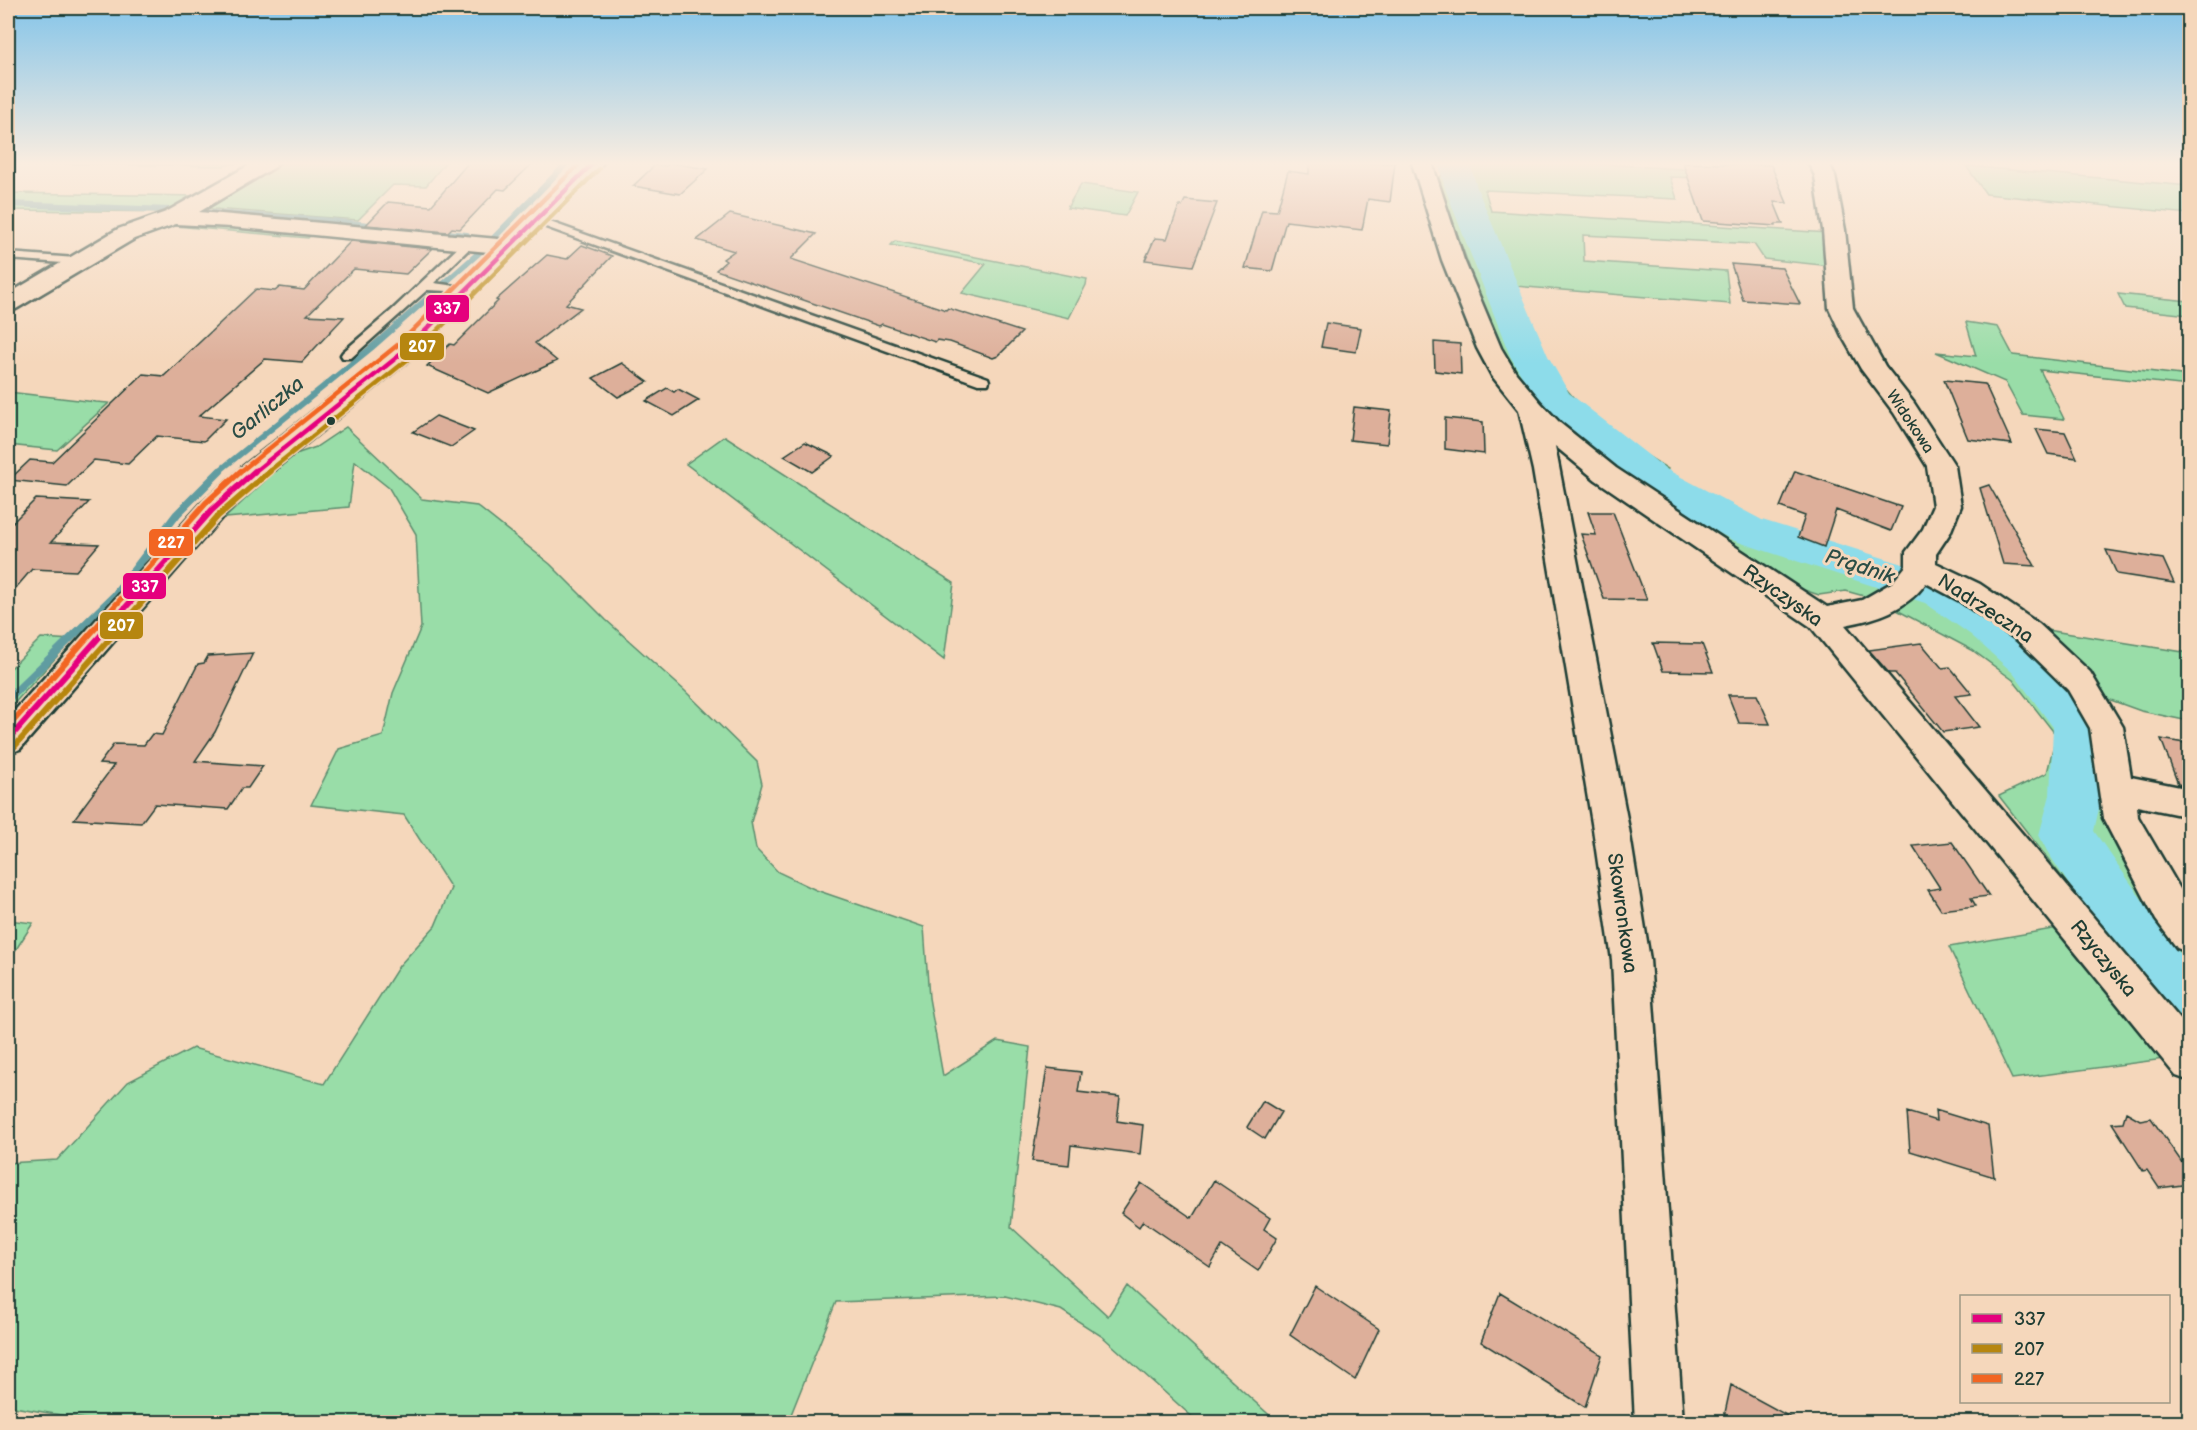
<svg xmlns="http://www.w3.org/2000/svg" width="2197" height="1430" viewBox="0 0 2197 1430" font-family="'Balsamiq Sans',sans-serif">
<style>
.green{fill:#99dda8;stroke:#5c8d6e;stroke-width:1.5}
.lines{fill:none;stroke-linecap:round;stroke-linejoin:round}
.stream-far1{stroke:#619ca1;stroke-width:6}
.stream{stroke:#619ca1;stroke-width:8}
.river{fill:#8ddcea;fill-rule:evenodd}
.building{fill:#ddaf9a;stroke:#1f3d34;stroke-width:1.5}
.service-casing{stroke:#1f3d34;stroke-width:5}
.minor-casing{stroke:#1f3d34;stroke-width:5}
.secondary-casing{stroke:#1f3d34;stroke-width:5}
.service{fill:#f5d7bb;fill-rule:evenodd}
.minor{fill:#f5d7bb;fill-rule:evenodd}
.secondary{fill:#f5d7bb;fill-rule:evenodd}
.bus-1-far1-casing{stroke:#f5d7bb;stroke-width:8}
.bus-1-casing{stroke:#f5d7bb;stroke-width:10}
.bus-2-far1-casing{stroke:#f5d7bb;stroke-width:8}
.bus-2-casing{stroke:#f5d7bb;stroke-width:10}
.bus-3-far1-casing{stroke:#f5d7bb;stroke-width:8}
.bus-3-casing{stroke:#f5d7bb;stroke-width:10}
.bus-1-far1{stroke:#e5007d;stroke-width:4.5}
.bus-1{stroke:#e5007d;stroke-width:6}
.bus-2-far1{stroke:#b68610;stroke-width:4.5}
.bus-2{stroke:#b68610;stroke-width:6}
.bus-3-far1{stroke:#f26522;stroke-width:4.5}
.bus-3{stroke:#f26522;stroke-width:6}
.bus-dot{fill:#1f3d34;stroke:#f5d7bb;stroke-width:2}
.labels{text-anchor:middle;stroke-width:6;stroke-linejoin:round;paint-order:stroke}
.far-street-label{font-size:16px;fill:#1f3d34;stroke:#f5d7bb}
.street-label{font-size:20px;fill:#1f3d34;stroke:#f5d7bb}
.water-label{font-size:21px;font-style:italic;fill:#2a4d46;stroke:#f5d7bb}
.line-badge{stroke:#f5d7bb;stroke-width:2}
.badge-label{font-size:16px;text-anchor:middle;font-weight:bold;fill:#fff}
</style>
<rect width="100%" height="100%" fill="#f5d7bb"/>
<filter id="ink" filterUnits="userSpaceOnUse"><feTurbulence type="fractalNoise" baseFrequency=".0167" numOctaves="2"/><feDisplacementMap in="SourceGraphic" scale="12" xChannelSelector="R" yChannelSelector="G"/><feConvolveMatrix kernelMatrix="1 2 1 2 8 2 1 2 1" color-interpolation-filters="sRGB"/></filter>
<g filter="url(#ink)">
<path class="green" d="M8,163H237L223,166Z
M276,163H445L426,186L393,185L358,220L200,208Z
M1449,163H1583L1700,170L1702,178L1670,177L1677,199L1485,190L1491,211L1829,233L1831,266L1764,259L1754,244L1583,235L1584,261L1726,271L1730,304L1515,286L1554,375L1574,398L1616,436L1668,469L1665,475L1708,503L1957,613L2034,662L2077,702L2103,753L2160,923L2189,956V1040L1999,796L2047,773L2056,735L2013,680L1972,650L1878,600L1846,591L1819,595L1786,584L1615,472L1543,409L1504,365L1438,179L1446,171Z
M1966,166L2189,186V214L1986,194Z
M1081,184L1138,192L1125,216L1067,208Z
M8,193L198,196L172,212L8,210Z
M213,224L315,231L308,238L164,225L104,255L8,311L134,235L164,225Z
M895,241L1087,279L1086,285L1069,318L962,293L986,264L891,245Z
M2118,294L2189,301V315L2125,308Z
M1966,322L1998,327L2013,355L2189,376V386L2040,370L2064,419L2023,415L2005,382L1936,352L1976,356Z
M8,392L96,402L109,403L57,450L8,445Z
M346,427L422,499L477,506L550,564L606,620L684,690L757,762L762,784L751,822L756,849L778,872L816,890L924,927L929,998L943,1076L997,1041L1030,1047L1011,1227L1108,1316L1127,1286L1277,1422H1198L1103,1337L1061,1310L1005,1296L836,1302L788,1422H102L8,1406V1163L57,1160L128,1082L193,1048L324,1084L399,966L435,926L451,888L404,815L311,805L339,749L383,736L393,693L421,627L416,534L389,488L355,461L349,507L225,518L293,455L316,447Z
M725,436L954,583L944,660L686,464Z
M2034,628L2189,653V721L2141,711L2097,695Z
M41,638L72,640L8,710V671Z
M8,920L33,923L8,962Z
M2064,927L2172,1058L2012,1079L1949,947Z"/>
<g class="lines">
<path class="stream-far1" d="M8,204L170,210
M199,212L320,220L467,235
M218,472L371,348L481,251L567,163"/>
<path class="stream" d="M8,699L115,595L177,514L220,471"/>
<path class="river" d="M1438,163H1470L1477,188L1548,356L1569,393L1666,469L1762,520L1957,581L2003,611L2047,647L2096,709L2103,723L2102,795L2094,831L2190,968V1046L2169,1038L2047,851L2039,835L2050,795L2053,727L2013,673L1971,635L1925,603L1732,540L1636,489L1540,408L1510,356L1445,188Z"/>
</g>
<path class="building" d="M468,163H533L505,190L498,189L460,229L452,228L448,232L366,225L388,202L431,206Z
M670,163L708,169L680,194L633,186L655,165L666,166Z
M1309,163H1395L1390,202L1368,199L1362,230L1286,221L1272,271L1245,268L1262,210L1277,211L1288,171L1309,174Z
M1683,163L1771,165L1787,203L1774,202L1783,224H1776V226L1703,221Z
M1185,200L1217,203L1193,266L1145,260L1155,238L1167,239L1179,206H1182Z
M730,214L816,234L791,259L946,310L948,308L1022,332L998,356L993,358L950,342L937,340L935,342L882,324L879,326L716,270L726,261L723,259L734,251L697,240Z
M351,241L432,249L406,274L354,269L307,315L344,317L302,362L265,359L199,416L226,419L204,441L157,436L128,464L94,460L67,486L9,480L30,460L52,462L143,374L164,376L256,289L275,291L280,287L304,290Z
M582,245L612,256L566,304L581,308L535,343L557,361L488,393L427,366L450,344L454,345L498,301L496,300L547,255L567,259Z
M1731,264L1782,268L1800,304L1743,300Z
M1326,323L1361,328L1356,352L1321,347Z
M1434,342L1460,344L1461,374L1435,371Z
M622,363L648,382L618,397L593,378Z
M1944,380L1985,384L2012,444L1968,439Z
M667,388L674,392L678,389L699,400L674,416L646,401Z
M1354,407L1391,411L1387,444L1350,440Z
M436,416L474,431L451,447L413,432Z
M1445,418L1483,422L1484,454L1445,449Z
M2036,429L2065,432L2077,458L2048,454Z
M805,442L834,456L812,472L784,456Z
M1795,471L1901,507L1891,531L1836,510L1824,547L1798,537L1805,516L1780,507Z
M1989,485L2035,566L2003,564L1980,488Z
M36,499L89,502L51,542L99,544L76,571L32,569L8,597V527Z
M1588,512H1613L1647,600L1604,599L1581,534L1596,535Z
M2106,550L2163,559L2174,583L2117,574Z
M1653,643L1702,644L1713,672L1663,671Z
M1921,643L1942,668L1950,667L1972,694L1955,696L1979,727L1943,732L1895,673H1889L1869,650Z
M253,653L215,732L195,761L263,766L248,788H242L228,809L155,804L141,823L74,819L114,765L99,764L114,744L144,745L152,734L162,735L198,664L204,663L208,656Z
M1728,695H1757L1770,724L1739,723Z
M2161,739L2190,744V787L2178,784Z
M1952,842L1989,896L1971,898L1976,906L1941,910L1928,890L1940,888L1913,846Z
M1047,1068L1081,1072L1078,1092L1120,1097L1117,1121L1143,1125L1140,1154L1071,1145L1069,1165L1032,1161Z
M1263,1101L1281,1112L1265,1139L1247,1127Z
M1935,1110L1988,1126L1994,1177L1910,1151L1907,1112L1936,1121Z
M2126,1112L2140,1120L2151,1118L2190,1174V1184L2159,1188L2147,1170L2143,1171L2112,1123L2123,1122Z
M1214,1180L1270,1218L1264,1229L1277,1238L1258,1271L1222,1246L1210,1267L1143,1221L1139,1227L1121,1213L1141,1183L1192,1218Z
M1315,1286L1379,1329L1355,1380L1290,1335Z
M1500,1293L1602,1355L1585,1407L1481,1342Z
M1731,1385L1799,1422H1723Z"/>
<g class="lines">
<g class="service-casing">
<path id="service" d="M536,217L988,378L989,381L988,384H978L532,222V218Z
M469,240L473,241V245L434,283L470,288V292L427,290L351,358H343L341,355L343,352L391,311L465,241Z
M8,253L76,258L82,261L76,264L8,259Z"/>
</g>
<g class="minor-casing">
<path id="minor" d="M253,163H278L275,167L199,212L509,240L517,242L520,247L517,252L509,254L231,227L176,224L134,239L16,309L8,311V294L118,229L166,212Z
M1412,163H1432L1464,260L1501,348L1516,373L1541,403L1560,423L1616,468L1827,607L1862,600L1893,582L1906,566V552L1923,529L1933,506L1927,466L1894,413L1861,369L1842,336L1829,308L1823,230L1815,176L1809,163H1829L1835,176L1845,230L1853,308L1885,366L1914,403L1955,466L1961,506L1950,533L1936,554V563L1980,584L2039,624L2090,672L2123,727L2131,777L2190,789V817L2137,806L2138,817L2190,906V953L2177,948L2156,920L2103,818L2090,728L2068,690L2017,640L1958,600L1926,583C1906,610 1877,619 1845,625L2190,1031V1081L2176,1076L1811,627L1596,480L1555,446L1629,829L1650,960L1683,1422H1635L1612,960L1593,829L1533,470L1519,410L1492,376L1477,348L1442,260Z"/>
</g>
<g class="secondary-casing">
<path id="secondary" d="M581,163H603L415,355L260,481L222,517L20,749L8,753V718L202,503L240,469L397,345Z"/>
</g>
<use href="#service" class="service"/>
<use href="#minor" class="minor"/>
<use href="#secondary" class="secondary"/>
<g class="bus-1-far1-casing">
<path id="bus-1-far1" d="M254,472L406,350L593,163"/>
</g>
<g class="bus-1-casing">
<path id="bus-1" d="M8,740L212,510L255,471"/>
</g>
<g class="bus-2-far1-casing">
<path id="bus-2-far1" d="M268,472L412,356L599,169"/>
</g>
<g class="bus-2-casing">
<path id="bus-2" d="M15,746L218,516L270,471"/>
</g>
<g class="bus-3-far1-casing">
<path id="bus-3-far1" d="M240,472L400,343L580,163"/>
</g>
<g class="bus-3-casing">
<path id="bus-3" d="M8,727L206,503L241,471"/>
</g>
<use href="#bus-1-far1" class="bus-1-far1"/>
<use href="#bus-1" class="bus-1"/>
<use href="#bus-2-far1" class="bus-2-far1"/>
<use href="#bus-2" class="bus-2"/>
<use href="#bus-3-far1" class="bus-3-far1"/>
<use href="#bus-3" class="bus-3"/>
</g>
</g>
<linearGradient id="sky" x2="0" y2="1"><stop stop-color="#83c4e9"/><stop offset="0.45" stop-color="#faede0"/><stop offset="1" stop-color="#faede0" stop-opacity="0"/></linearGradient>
<rect width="2197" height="363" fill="url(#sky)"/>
<circle class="bus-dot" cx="331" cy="421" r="5"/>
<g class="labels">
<g class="far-street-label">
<text transform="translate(1911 421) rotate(56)" y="6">Widokowa</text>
</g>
<g class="street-label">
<text transform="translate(1783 595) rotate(35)" y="7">Rzyczyska</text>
<text transform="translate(1986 608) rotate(33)" y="7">Nadrzeczna</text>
<text transform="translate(1623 913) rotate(82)" y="7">Skowronkowa</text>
<text transform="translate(2104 958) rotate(51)" y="7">Rzyczyska</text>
</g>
<g class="water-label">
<text transform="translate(267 408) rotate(-39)" y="7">Garliczka</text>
<text transform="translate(1860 566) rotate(18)" y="7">Prądnik</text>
</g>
</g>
<g class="line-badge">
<rect x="425" y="294" width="45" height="29" rx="6" fill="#e5007d"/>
<rect x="399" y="332" width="46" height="29" rx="6" fill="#b68610"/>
<rect x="148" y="528" width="46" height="29" rx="6" fill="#f26522"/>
<rect x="122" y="572" width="45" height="28" rx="6" fill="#e5007d"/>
<rect x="99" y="611" width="45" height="29" rx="6" fill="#b68610"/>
</g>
<g class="badge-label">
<text x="447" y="314">337</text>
<text x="422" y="352">207</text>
<text x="171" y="548">227</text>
<text x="145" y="592">337</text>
<text x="121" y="631">207</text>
</g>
<rect width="2197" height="1430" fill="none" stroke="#f5d7bb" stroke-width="30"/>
<rect x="15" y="15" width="2167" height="1400" fill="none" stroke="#1f3d34" stroke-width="2" filter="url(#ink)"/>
<rect x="1960" y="1295" width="210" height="108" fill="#f5d7bb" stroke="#9f9985" stroke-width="1.5"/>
<rect x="1972" y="1314" width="30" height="9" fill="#e5007d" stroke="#9f9985" stroke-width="1.5"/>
<text x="2014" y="1325" font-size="18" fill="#1f3d34">337</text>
<rect x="1972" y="1344" width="30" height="9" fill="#b68610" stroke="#9f9985" stroke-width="1.5"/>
<text x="2014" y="1355" font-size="18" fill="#1f3d34">207</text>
<rect x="1972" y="1374" width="30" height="9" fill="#f26522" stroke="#9f9985" stroke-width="1.5"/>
<text x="2014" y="1385" font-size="18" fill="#1f3d34">227</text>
</svg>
